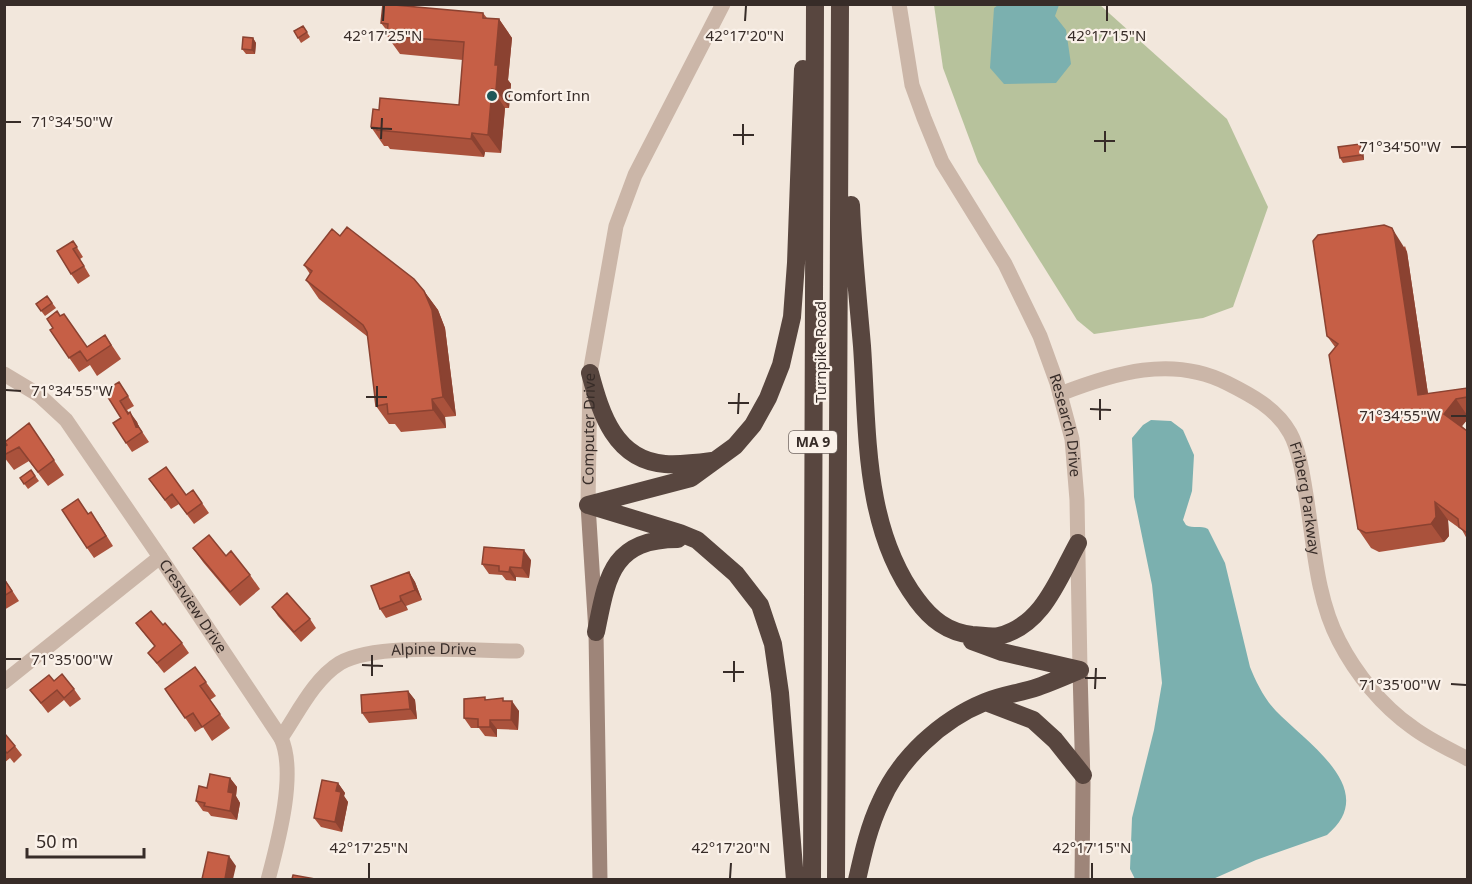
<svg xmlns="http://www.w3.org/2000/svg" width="1472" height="884" viewBox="0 0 1472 884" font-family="'Noto Sans',sans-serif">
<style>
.green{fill:#b7c29c}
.water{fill:#7bb0af}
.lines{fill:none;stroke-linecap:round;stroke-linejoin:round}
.street{stroke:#cbb6a8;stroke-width:15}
.secondary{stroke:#9e8579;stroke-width:15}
.highway{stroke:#58463f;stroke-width:18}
.wall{fill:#aa523c}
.shaded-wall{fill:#8b4231}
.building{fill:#c65f46;stroke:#8b4231;stroke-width:1.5}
.ticks{fill:none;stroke:#372c28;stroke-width:2}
.poi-dot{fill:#1e5859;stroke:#faf1e9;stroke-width:2}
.labels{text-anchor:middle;stroke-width:4.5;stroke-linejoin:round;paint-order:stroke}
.shield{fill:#faf1e9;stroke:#726762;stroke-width:1.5}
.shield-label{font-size:14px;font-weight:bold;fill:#372c28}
.poi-label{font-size:15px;fill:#372c28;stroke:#faf1e9;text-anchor:start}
.street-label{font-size:15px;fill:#372c28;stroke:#faf1e9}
.ticks-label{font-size:15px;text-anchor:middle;fill:#372c28;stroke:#faf1e9;stroke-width:4.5;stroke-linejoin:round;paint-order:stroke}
</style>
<rect width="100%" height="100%" fill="#f2e7dc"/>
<path class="green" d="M934,5H1100L1227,119L1268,207L1233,307L1203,318L1094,334L1077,320L978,162L943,68Z"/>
<path class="water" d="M998,5H1059L1055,16L1066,30L1071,64L1056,83L1004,84L990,68L994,8Z
M1151,420L1171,421L1183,430L1194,455L1192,491L1183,520L1186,525C1193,529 1201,525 1208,529L1225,563L1250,667C1256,682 1265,700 1276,711C1307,743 1381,790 1327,835L1256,860L1213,879H1135L1130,869L1132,818L1154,730L1162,683L1152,585L1134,497L1132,438L1143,425Z"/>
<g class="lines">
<g class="street">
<path id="s1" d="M899,4L912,85L924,118L942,162L1005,264L1040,336L1057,383L1072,439L1077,500L1080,670"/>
<path id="s2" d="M4,374L39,395L66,420L160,557L281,738C297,773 278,842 268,880"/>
<path id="s3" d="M1060,394C1114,373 1172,355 1227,383C1251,395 1276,408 1290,433C1299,449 1303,476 1306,495C1314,543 1316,597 1339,641C1356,674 1382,706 1412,727C1429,740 1449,749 1468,759"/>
<path id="s4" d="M588,505L590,373L616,226L635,175L723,4"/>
<path d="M4,682L160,557"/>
<path id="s5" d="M281,738C298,713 314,679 340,663C376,642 474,651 517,651"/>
</g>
<path class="secondary" d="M588,505L596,632L600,880
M1080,670L1083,783L1082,880"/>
<path class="highway" d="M851,205C853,252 858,299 862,346C868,431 863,528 917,600C931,619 947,632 972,635C980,635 991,638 999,636C1043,625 1058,579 1078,543
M590,373C601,414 615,460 665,464C681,465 697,463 712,461
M588,505L691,478L735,446L753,425L768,398L781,365L792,317L796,263L803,69
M588,505L680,533L697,540L736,574L760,605L773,644L780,693L795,880
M596,632C607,578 611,539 678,539
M972,641L1002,652L1080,670
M986,702L1033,720L1055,740L1083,775
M812,880L815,4
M836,880L840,4
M857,880C863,853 869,826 881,801C900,758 941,720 985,702C1002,695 1020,693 1038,687C1052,682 1066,676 1080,670"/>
</g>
<path class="wall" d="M483,13L487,18L499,19L512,38L508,80L511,84L509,108H505L501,153L485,152L484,157L390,149L388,146H384L371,127L379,110L459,105L463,60L400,54L387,36L388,32L381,23Z
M303,26L310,37L301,43L294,31Z
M253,38L256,43L255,54H246L242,49Z
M1360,144L1363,149L1364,160L1343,163L1340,158Z
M340,236L424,291L438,310L445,328L456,416L445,417L446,428L401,432L395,424H389L376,406L368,337L319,299L306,280L310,274L304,265Z
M73,241L83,257L80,259L90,276L78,284L71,274Z
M1405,246L1407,252L1428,394L1467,388V420L1462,426L1467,431V539L1462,530L1448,520L1449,536L1444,542L1379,552L1371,548L1358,529L1335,347L1327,336Z
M47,296L56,308L45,316L36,304Z
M50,330L87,347L105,335L121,359L97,376L90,365L79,372Z
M104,391H125L134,406L127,410L137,422L139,427L149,442L132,452L126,443L121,418Z
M29,423L64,475L48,486L29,461L14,470L4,457V447Z
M31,470L39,481L28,489L20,478Z
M149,479L186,495L193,490L209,513L194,524L179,504L171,509Z
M88,514L98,522L113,546L94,558L87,548Z
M193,548L226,556L250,575L260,589L240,606L203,562Z
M531,560L529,578L516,577V581L506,580L502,575L489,574L482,564Z
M409,572L415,582L422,600L406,606L408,610L386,618L380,609Z
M4,578L19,601L4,610Z
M272,607L310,619L316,628L301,642L278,616Z
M136,623L163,625L182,643L189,653L164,673L148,653L155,647Z
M195,667L216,696L210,700L230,728L212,741L203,727L195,732L165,689Z
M54,681L74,689L81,699L70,707L64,700L48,713L30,690Z
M408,691L415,700L417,719L369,723L362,713Z
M487,700L506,701L519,711L518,730L497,729V737L485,736L479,728H471L464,718Z
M5,734L15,746L22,755L14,763L10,758L4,763Z
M230,778L237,787L236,796L240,803L237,820L211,816L208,812L203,811L196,801L207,788Z
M338,783L345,793L344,796L348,802L342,832L321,827L314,818Z"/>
<path class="shaded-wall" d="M499,19L512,38L508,80L511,84L509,108L496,90L495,65Z
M253,38L256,43L255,54L252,50Z
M492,89L505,108L501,153L488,135Z
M472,133L485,152L484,157L471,139Z
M1360,144L1363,149L1364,160L1361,155Z
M1392,228L1407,252L1431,414L1418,395Z
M424,291L438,310L445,328L456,416L443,397Z
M432,399L445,417L446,428L433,410Z
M1456,399L1467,415V420L1457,432L1444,414Z
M130,412L137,422L139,427L149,442L139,427H136Z
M1435,502L1448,520L1449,536L1444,542L1431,524Z
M524,550L531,560L529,578L522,568Z
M510,567L516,577V581L509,572Z
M409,572L415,582L422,600L415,590Z
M400,596L406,606L408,610L401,601Z
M408,691L415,700L417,719L410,709Z
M512,701L519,711L518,730L511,720Z
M490,720L497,729V737L490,727Z
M230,778L237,787L236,796L240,803L237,820L230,811L228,792Z
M338,783L345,793L344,796L348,802L342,832L335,822L336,791Z
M229,856L236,866L233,879H225Z"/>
<path class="building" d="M383,4L483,13V18L499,19L495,65H498L496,90L492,89L488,135L472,133L471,139L377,130V128L371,127L373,109L379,110L380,98L459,105L464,42L387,36L388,24L381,23Z
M303,26L307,32L298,38L294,31Z
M243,37L253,38L252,50L242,49Z
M1360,144L1361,155L1340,158L1338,147Z
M1384,225L1392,228L1394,233L1418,395L1467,388V397L1456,399L1444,414L1467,431V533L1459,527L1458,519L1435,502L1436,517L1431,524L1366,533L1358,529L1329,355L1338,344L1327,336L1313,241L1318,235Z
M347,227L414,279L424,291L432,310L443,397L432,399L433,410L388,414L387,404L376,406L367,332L363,325L306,280L312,271L304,265L332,229L340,236Z
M73,241L77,247L73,249L84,266L71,274L57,251Z
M47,296L52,303L41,311L36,304Z
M57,311L60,316L64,314L87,347L105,335L111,345L87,361L80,351L69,358L50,330L53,328L47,319Z
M119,382L128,396L120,401L128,414L130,412L136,427L138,426L142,432L126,443L113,423L121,418L104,391Z
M29,423L54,460L38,472L19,447L4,455V447L7,445L5,442Z
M166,467L186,495L193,490L202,503L187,514L172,494L165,500L149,479Z
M31,470L35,476L24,484L20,478Z
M78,499L88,514L91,512L106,536L87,548L62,510Z
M209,535L226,556L231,551L250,575L230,592L193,548Z
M484,547L524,550L522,568L510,567L509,572L499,571V566L482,564Z
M409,572L415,590L400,596L401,601L380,609L371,586Z
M4,579L12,591L4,596Z
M287,593L310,619L294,632L272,607Z
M151,611L163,625L165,623L182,643L157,663L148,653L155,646L136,623Z
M195,667L206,682L200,686L220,714L202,727L193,713L185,718L165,689Z
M62,674L74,689L64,698L57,690L41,703L30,690L49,675L54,681Z
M408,691L410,709L362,713L361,695Z
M485,697V700L503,698V701H512L511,720H490V727H478V719L464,718V699Z
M5,734L15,746L7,753L4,750Z
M210,774L230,778L228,792L233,793L230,811L204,806L205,803L196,801L199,786L207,788Z
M322,780L338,783L336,791L341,792L335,822L314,818Z
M208,852L229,856L225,879H202Z
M293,875L315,879H292Z"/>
<path class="ticks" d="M383,21L384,6M745,21L746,6M1107,21V6M6,122H21M371,128L392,129M733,135H754M381,139L382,118M1094,141H1115M743,145V124M1451,147H1466M1105,152V131M6,390L21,391M366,397H387M728,403H749M377,407V386M1090,409L1111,410M738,414L739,393M1451,416H1466M1100,420V399M6,659H21M362,665L383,666M723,672H744M372,676V655M1085,678H1106M734,682V661M1451,684L1466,685M1095,689L1096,668M369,878V863M730,878L731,863M1092,878V863"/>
<circle class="poi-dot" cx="492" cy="96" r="6"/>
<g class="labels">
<rect class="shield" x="789" y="431" width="48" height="22" rx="4.5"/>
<g class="shield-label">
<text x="813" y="447">MA 9</text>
</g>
<g class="poi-label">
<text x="504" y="101">Comfort Inn</text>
</g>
<g class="street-label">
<text transform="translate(821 352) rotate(-90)" y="5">Turnpike Road</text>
<text dy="5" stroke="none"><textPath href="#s1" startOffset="458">Research Drive</textPath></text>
<text dy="5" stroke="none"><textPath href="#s4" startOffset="76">Computer Drive</textPath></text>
<text dy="5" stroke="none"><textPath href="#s3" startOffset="322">Friberg Parkway</textPath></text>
<text dy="5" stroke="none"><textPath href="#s2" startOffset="303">Crestview Drive</textPath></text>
<text dy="5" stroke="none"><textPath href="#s5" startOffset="192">Alpine Drive</textPath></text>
</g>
</g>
<g class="ticks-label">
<text x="383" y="41">42°17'25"N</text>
<text x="745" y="41">42°17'20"N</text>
<text x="1107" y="41">42°17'15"N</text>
<text x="72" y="127">71°34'50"W</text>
<text x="1400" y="152">71°34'50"W</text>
<text x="72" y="396">71°34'55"W</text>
<text x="1400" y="421">71°34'55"W</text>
<text x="72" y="665">71°35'00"W</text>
<text x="1400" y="690">71°35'00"W</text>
<text x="369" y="853">42°17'25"N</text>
<text x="731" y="853">42°17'20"N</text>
<text x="1092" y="853">42°17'15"N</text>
</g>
<rect width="1472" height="884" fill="none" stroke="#372c28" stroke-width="12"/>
<path d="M27 848v9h117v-9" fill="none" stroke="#372c28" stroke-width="3"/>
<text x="36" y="848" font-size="18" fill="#372c28" stroke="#faf1e9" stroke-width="4.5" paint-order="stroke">50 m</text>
</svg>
